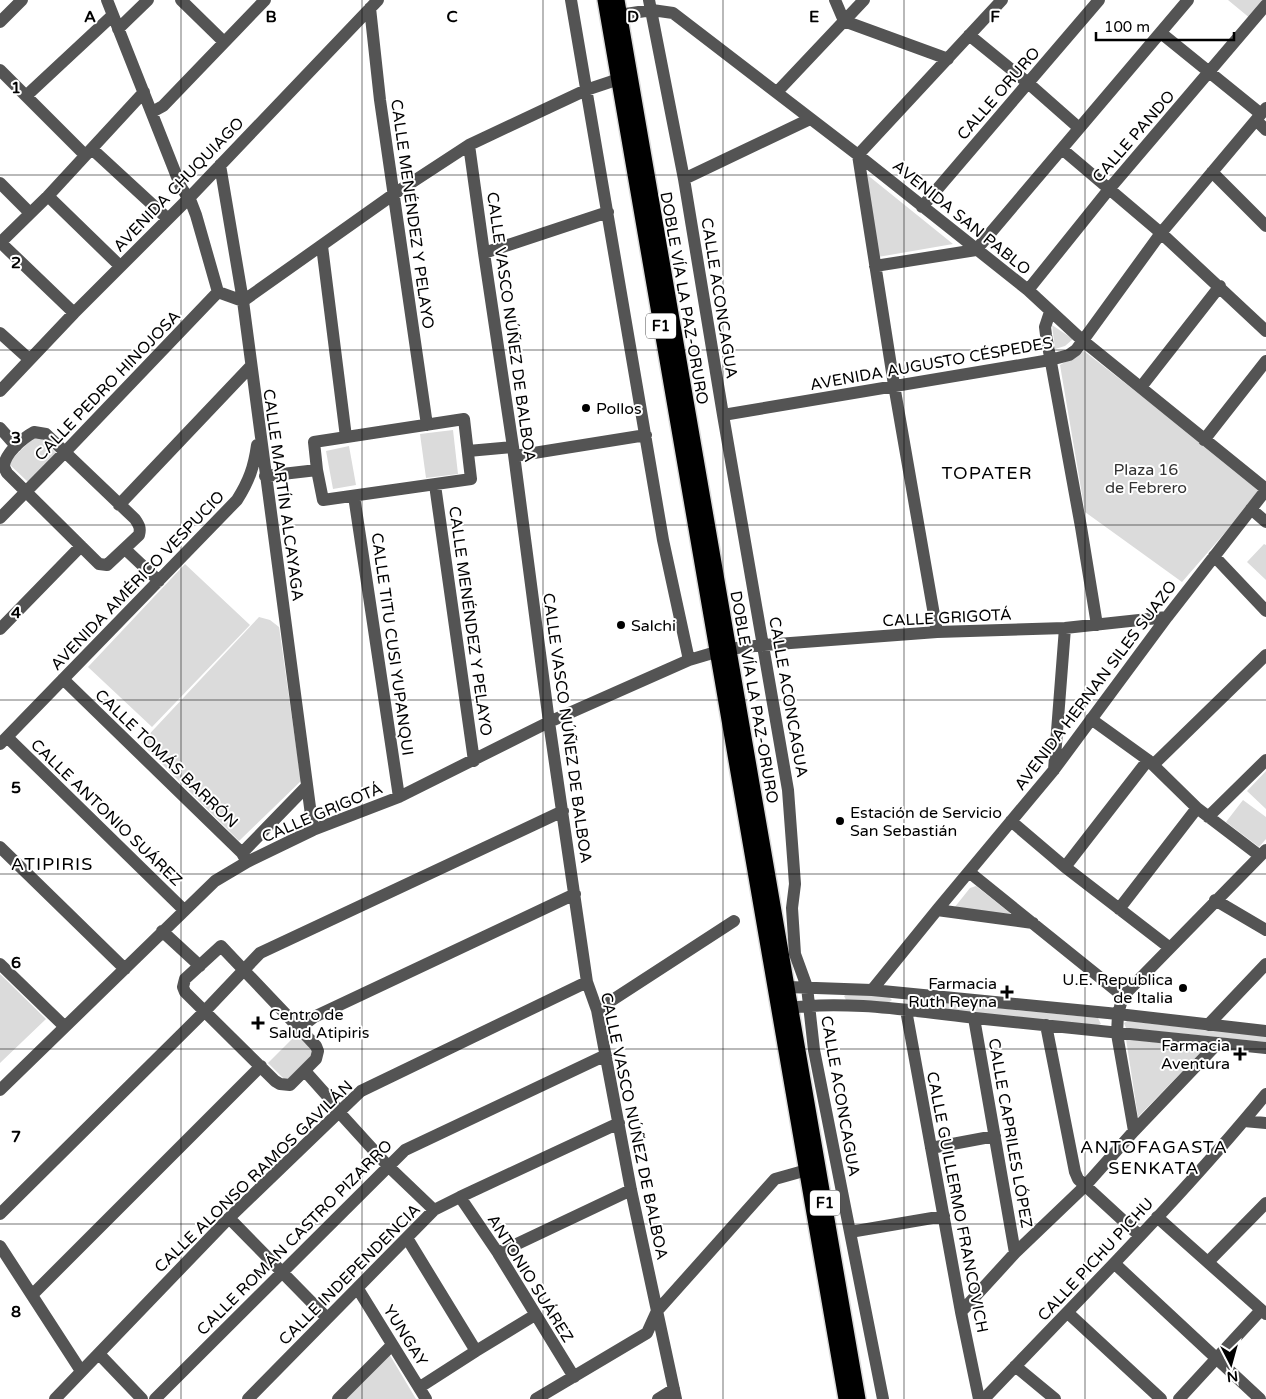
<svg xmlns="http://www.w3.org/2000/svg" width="1266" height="1399" viewBox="0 0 1266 1399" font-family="'Varela Round',sans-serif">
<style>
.green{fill:#dbdbdb}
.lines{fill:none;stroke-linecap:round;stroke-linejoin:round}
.highway-casing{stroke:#dbdbdb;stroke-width:18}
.minor{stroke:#545454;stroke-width:12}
.highway{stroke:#000;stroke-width:15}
.grid{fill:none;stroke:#000;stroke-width:1;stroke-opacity:0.55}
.poi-dot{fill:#000;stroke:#fff;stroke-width:2}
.labels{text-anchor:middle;stroke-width:4;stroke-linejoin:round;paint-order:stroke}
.shield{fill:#fff;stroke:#4c4c4c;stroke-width:1}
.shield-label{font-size:15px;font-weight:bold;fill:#000}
.street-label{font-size:16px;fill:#000;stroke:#fff}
.poi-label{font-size:16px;fill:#000;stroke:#fff;text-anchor:start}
.park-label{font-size:16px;fill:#323232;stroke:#fff}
.neighbourhood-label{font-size:18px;letter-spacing:1px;fill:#000;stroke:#fff}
.grid-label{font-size:16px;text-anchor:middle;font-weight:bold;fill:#000;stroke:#fff;stroke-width:4;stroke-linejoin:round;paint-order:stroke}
</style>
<rect width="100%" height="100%" fill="#fff"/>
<path class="green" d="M1228,0H1266L1251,19Z
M865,173L953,244L878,257Z
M1052,325L1073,339L1065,346L1055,349Z
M1084,351L1262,490L1182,582L1085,512L1060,365Z
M453,430L458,474L426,478L420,434Z
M37,434L56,453L28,482L8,463Z
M349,446L356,485L333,489L326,451Z
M1264,544L1266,545V580L1247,562Z
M185,564L250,625L152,727L88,667Z
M259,617L270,620L279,627L301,781L239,841L141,743Z
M1266,771V809L1247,791Z
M1243,800L1266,817V839L1259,847L1226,822Z
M976,886L1010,913L1009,917L954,908L970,888Z
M0,974L46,1019L0,1063Z
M847,993L888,996L892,1000L888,1003L846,1000L844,996Z
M906,999L1098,1018L1101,1024L1096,1026L905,1005L903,1001Z
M1127,1021L1266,1036V1042L1126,1028L1124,1023Z
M296,1035L315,1052L286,1081L268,1063Z
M1126,1039L1205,1048L1138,1117Z
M388,1352L416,1399H343Z"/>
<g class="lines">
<g class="highway-casing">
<path id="highway" d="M605,0L846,1399
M617,0C696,467 779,933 858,1399"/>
</g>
<path class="minor" d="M107,0L181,187L191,202L196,215L218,292
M181,0L224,42
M571,0L663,540L689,660
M649,0L684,179L723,415L788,790L795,884L792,908L795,954L807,987L814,1050L883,1399
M835,0L844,21L948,59
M370,8L380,100L427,425
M619,15L652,10L673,13L858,155L1028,290L1082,340L1266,489
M0,22L22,0
M118,29L148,0
M1161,33L1261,114
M969,35L1028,83L1079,128
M0,70L85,155
M777,92L864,0
M26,96L113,15
M152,112L163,106L265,0
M1256,120L1266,130
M469,145L484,253L513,447L549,722L587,982L597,1010L631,1190L676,1399
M92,149L168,219
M1062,149L1161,233L1266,331
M220,165L243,301L313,830
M1212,172L1266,226
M684,179L810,119
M0,183L30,213
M48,196L120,266
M922,207L1099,0
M0,242L74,313
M0,243L48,196L144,92
M322,246L346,437
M484,253L608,212
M875,266L976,250L1188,0
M1028,290L1110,188L1266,5
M1050,312L1045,327L1046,335L1081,527L1097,625
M0,333L29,359
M1141,387L1220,286
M0,391L74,313L189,198L378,0
M723,415L1050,360L1069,355L1076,350L1161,233L1266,108
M464,419L471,479L323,500L317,470L314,442Z
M0,428L16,446
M34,432L46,434L135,519C139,525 141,528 139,535L107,565L99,564L7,473L4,467C4,454 23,438 34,432Z
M1204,440L1266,361
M468,451L513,447
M515,456L646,435
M265,476L317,470
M435,485L474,761
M354,496L399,797
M119,505L251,366
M1251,509L1266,522
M0,518L65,452L218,292L243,301L394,194L469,145L586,90L619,79
M125,549L159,581
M1214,556L1266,611
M0,629L81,546
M937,632L894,385L858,155L1002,0
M728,649L764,645L937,632L1065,628L1167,617
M63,679L242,853L247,862
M1091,719L1148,760L1197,808L1260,856
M7,737L184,910
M0,744L237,500C249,481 254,467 257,445
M1153,765L1266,655
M1054,770L1065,628
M1208,817L1266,760
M1011,821L1065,867L1170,948
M0,847L125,969
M242,853L307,786
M1065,867L1148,760
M969,872L1123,996
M1215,900L1266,930
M1119,909L1197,808
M937,910L1033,923
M162,931L200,966
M221,946L316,1046L318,1051L316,1059L290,1085L280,1084L275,1081L185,992L183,987L185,979Z
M0,964L64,1026
M788,987L872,990L1118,1014L1266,1031
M872,990L937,910L1053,771L1167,617L1266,490
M782,1009C842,999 914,1011 975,1018C1072,1028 1169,1038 1266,1048
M597,1010L734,921
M906,1010L961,1312L979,1399
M974,1018L1015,1253
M1046,1025L1075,1172L1078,1179L1140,1236
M1208,1025L1266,964
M300,1028L314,1017L575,894
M305,1071L330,1099L338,1111L388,1166L434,1210
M0,1090L215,881L247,862L313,830L399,797L549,722L689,660L716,652
M1244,1121L1266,1123
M1134,1131L1117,1034L1118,1014L1123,996L1266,850
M931,1148L995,1136
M460,1197L498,1253L574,1377
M0,1214L204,1012L260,953L563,811
M1157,1217L1266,1314
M229,1218L327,1318
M850,1232L944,1216
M407,1238L476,1351
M0,1246L81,1371
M498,1253L631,1190
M1208,1262L1266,1203
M1115,1264L1260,1399
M358,1289L426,1399
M32,1295L261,1066
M961,1312L1015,1253L1085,1186L1134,1131L1218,1043
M1068,1313L1161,1399
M99,1354L142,1399
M1015,1366L1055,1399
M420,1387L476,1351L535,1315
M55,1399L229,1218L361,1091L587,982
M155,1399L405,1150L606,1055
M248,1399L434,1210L460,1197L619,1123
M338,1399L392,1345
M536,1399L647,1333L657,1311L775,1179L807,1170
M658,1399L674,1389
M984,1399C1079,1299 1178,1201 1266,1094
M1179,1399L1261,1310"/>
<use href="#highway" class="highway"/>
</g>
<path class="grid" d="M181,0V1399M362,0V1399M543,0V1399M723,0V1399M904,0V1399M1085,0V1399M0,175H1266M0,350H1266M0,525H1266M0,700H1266M0,874H1266M0,1049H1266M0,1224H1266"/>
<g class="poi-dot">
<circle cx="586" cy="408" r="5"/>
<circle cx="621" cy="625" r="5"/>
<circle cx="840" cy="821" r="5"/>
<circle cx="1183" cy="988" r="5"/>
<path d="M1004.5 984.5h5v5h5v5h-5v5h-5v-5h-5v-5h5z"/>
<path d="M255.5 1015.5h5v5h5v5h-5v5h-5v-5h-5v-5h5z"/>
<path d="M1237.5 1046.5h5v5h5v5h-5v5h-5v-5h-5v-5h5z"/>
</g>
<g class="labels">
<g class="shield">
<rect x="646" y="313.5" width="30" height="25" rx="4"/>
<rect x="810" y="1190.5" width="30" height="25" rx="4"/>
</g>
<g class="shield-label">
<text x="661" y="331">F1</text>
<text x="825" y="1208">F1</text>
</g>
<g class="street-label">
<text transform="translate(998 93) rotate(-49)" y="6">CALLE ORURO</text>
<text transform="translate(1133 136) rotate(-49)" y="6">CALLE PANDO</text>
<text transform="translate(178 184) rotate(-46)" y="6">AVENIDA CHUQUIAGO</text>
<text transform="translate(413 214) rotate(82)" y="6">CALLE MENÉNDEZ Y PELAYO</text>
<text transform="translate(962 217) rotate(39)" y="6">AVENIDA SAN PABLO</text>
<text transform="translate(685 298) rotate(80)" y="6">DOBLE VÍA LA PAZ-ORURO</text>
<text transform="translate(720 298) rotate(81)" y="6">CALLE ACONCAGUA</text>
<text transform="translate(512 327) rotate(82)" y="6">CALLE VASCO NÚÑEZ DE BALBOA</text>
<text transform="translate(931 363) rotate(-10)" y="6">AVENIDA AUGUSTO CÉSPEDES</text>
<text transform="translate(107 385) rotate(-46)" y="6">CALLE PEDRO HINOJOSA</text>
<text transform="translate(284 495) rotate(82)" y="6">CALLE MARTÍN ALCAYAGA</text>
<text transform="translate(137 580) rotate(-46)" y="6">AVENIDA AMÉRICO VESPUCIO</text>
<text transform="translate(947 617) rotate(-3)" y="6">CALLE GRIGOTÁ</text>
<text transform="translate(471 621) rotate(82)" y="6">CALLE MENÉNDEZ Y PELAYO</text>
<text transform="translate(393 644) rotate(82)" y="6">CALLE TITU CUSI YUPANQUI</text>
<text transform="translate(1095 685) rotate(-53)" y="6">AVENIDA HERNAN SILES SUAZO</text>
<text transform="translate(755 697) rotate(80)" y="6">DOBLE VÍA LA PAZ-ORURO</text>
<text transform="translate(789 697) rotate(80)" y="6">CALLE ACONCAGUA</text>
<text transform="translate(568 728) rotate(82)" y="6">CALLE VASCO NÚÑEZ DE BALBOA</text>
<text transform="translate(167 758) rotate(44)" y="6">CALLE TOMÁS BARRÓN</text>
<text transform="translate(107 812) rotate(44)" y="6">CALLE ANTONIO SUÁREZ</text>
<text transform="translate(322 812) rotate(-23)" y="6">CALLE GRIGOTÁ</text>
<text transform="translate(841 1096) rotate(80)" y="6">CALLE ACONCAGUA</text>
<text transform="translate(635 1126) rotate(78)" y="6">CALLE VASCO NÚÑEZ DE BALBOA</text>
<text transform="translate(1011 1133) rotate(80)" y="6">CALLE CAPRILES LÓPEZ</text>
<text transform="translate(253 1176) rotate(-44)" y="6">CALLE ALONSO RAMOS GAVILÁN</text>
<text transform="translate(958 1202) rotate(79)" y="6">CALLE GUILLERMO FRANCOVICH</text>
<text transform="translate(294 1237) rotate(-45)" y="6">CALLE ROMÁN CASTRO PIZARRO</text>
<text transform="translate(1095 1259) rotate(-47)" y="6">CALLE PICHU PICHU</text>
<text transform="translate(349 1274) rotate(-45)" y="6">CALLE INDEPENDENCIA</text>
<text transform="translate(531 1278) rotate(58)" y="6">ANTONIO SUÁREZ</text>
<text transform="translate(406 1335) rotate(58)" y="6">YUNGAY</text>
</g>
<g class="poi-label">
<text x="596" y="414">Pollos</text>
<text x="631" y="631">Salchi</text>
<text x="850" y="818">Estación de Servicio<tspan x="850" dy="18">San Sebastián</tspan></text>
<text x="1173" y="985" text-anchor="end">U.E. Republica<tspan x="1173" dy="18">de Italia</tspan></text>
<text x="997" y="989" text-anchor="end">Farmacia<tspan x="997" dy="18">Ruth Reyna</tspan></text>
<text x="269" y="1020">Centro de<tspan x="269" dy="18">Salud Atipiris</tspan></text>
<text x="1230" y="1051" text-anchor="end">Farmacia<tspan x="1230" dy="18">Aventura</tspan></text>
</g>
<g class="park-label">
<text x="1146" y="475">Plaza 16<tspan x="1146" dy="18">de Febrero</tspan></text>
</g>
<g class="neighbourhood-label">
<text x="987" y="479">TOPATER</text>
<text x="52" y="870">ATIPIRIS</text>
<text x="1154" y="1153">ANTOFAGASTA<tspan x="1154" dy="21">SENKATA</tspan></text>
</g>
</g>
<g class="grid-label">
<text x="90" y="22">A</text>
<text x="271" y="22">B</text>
<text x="452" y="22">C</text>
<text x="633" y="22">D</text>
<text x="814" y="22">E</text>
<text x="995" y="22">F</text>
<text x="16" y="93">1</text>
<text x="16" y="268">2</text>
<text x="16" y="443">3</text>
<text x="16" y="618">4</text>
<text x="16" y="793">5</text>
<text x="16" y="968">6</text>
<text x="16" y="1142">7</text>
<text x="16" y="1317">8</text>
</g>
<g transform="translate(1231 1364) rotate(174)" stroke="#ffffff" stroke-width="4" paint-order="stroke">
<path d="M0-4L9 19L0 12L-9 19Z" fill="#000000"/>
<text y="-8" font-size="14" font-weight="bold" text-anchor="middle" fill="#000000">N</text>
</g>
<path d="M1096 32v8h138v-8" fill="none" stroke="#000000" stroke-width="2.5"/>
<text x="1104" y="32" font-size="15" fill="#000000" stroke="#ffffff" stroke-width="4" paint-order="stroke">100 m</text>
</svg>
